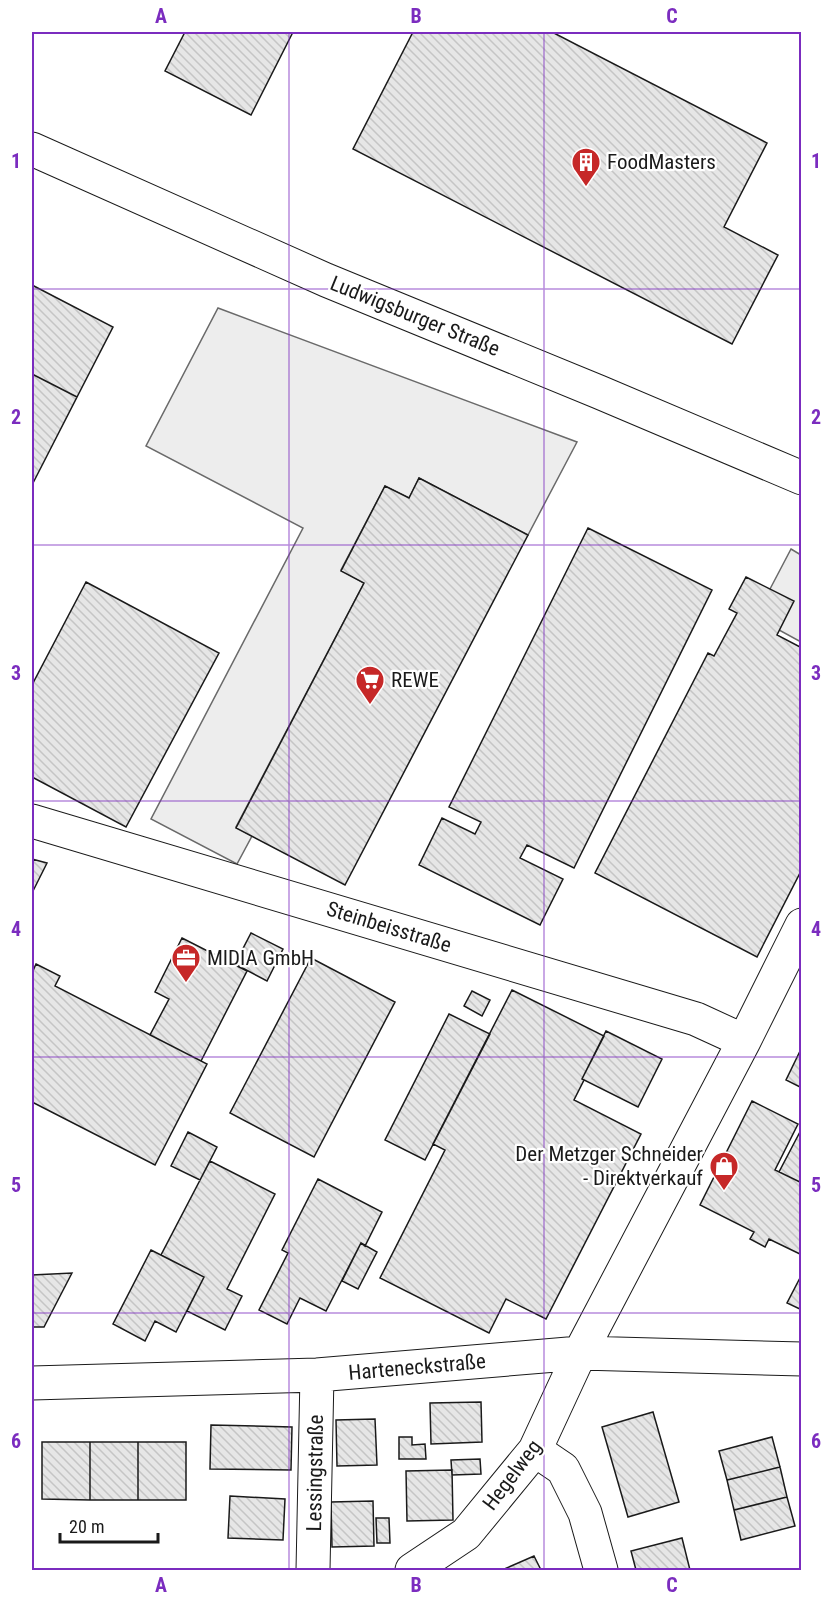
<svg xmlns="http://www.w3.org/2000/svg" width="833" height="1602" viewBox="0 0 833 1602" font-family="'Roboto Condensed',sans-serif">
<style>
.parking{fill:#ededed;stroke:#6a6a6a;stroke-width:1.5}
.building{fill:url(#building-back-hatch);stroke:#1a1a1a;stroke-width:1.5}
.lines{fill:none;stroke-linecap:round;stroke-linejoin:round}
.minor-casing{stroke:#1a1a1a;stroke-width:35}
.major-casing{stroke:#1a1a1a;stroke-width:35}
.minor{stroke:#fff;stroke-width:33}
.major{stroke:#fff;stroke-width:33}
.grid{fill:none;stroke:#7b2cbf;stroke-width:1.5;stroke-opacity:0.55}
.labels{text-anchor:middle;stroke-width:4.5;stroke-linejoin:round;paint-order:stroke}
.poi-label{font-size:21px;fill:#1a1a1a;stroke:#fff;text-anchor:start}
.street-label{font-size:21px;fill:#1a1a1a;stroke:#fff}
.neatline{fill:none;stroke:#7b2cbf;stroke-width:2}
.grid-label{font-size:20px;text-anchor:middle;font-weight:bold;fill:#7b2cbf}
</style>
<defs>
<pattern id="building-back-hatch" width="6" height="6" patternUnits="userSpaceOnUse" patternTransform="scale(1.5)"><rect width="6" height="6" fill="#e6e6e6"/><path d="M-1 5l2 2M0 0l6 6M5-1l2 2" fill="none" stroke="#c5c5c5"/></pattern>
</defs>
<rect width="100%" height="100%" fill="#fff"/>
<path class="parking" d="M218,308L577,442L528,535L419,478L409,498L385,486L341,570L364,583L236,827L252,836L237,864L151,819L303,528L146,446Z
M791,549L801,555V642L779,630L770,589Z"/>
<path class="building" d="M185,32H293L251,115L165,71Z
M413,32H552L767,143L724,227L778,255L732,344L353,149Z
M32,285L113,327L77,397L32,374Z
M32,374L77,397L32,485Z
M419,478L528,535L345,885L236,828L364,583L341,571L385,486L409,498Z
M588,528L712,590L574,868L527,845L520,858L563,879L540,925L419,865L442,818L475,834L481,822L449,807Z
M746,577L794,601L777,635L802,648V869L757,957L595,873L708,653L714,656L737,613L729,609Z
M86,582L219,653L126,827L32,777V685Z
M32,859L47,863L32,893Z
M251,933L283,949L267,981L235,964Z
M182,938L247,971L201,1061L150,1035L169,999L155,992Z
M311,958L395,1002L314,1157L230,1113Z
M36,964L60,976L55,986L207,1064L155,1165L32,1102V973Z
M512,990L604,1036L582,1079L584,1080L574,1100L641,1134L546,1319L506,1299L489,1333L380,1278L445,1150L433,1144Z
M472,991L490,1000L482,1016L464,1006Z
M449,1014L490,1034L425,1160L385,1140Z
M606,1031L662,1059L638,1107L582,1079Z
M802,1047V1088L786,1080Z
M752,1101L798,1124L775,1170L802,1183V1255L769,1239L765,1247L750,1239L754,1232L700,1205Z
M802,1128V1183L779,1172Z
M188,1132L217,1147L200,1180L171,1166Z
M210,1161L275,1194L227,1289L242,1296L225,1330L187,1311L204,1277L161,1255Z
M318,1179L382,1212L365,1246L361,1243L326,1311L300,1298L287,1324L259,1310L288,1253L282,1250Z
M361,1243L377,1252L358,1289L342,1281Z
M151,1250L204,1277L176,1332L155,1321L145,1341L113,1324Z
M72,1273L44,1327H32V1275Z
M802,1274V1310L787,1303Z
M481,1402L482,1442L431,1444L430,1403Z
M653,1412L679,1502L628,1517L602,1427Z
M375,1419L377,1465L337,1466L336,1420Z
M211,1425L292,1427L291,1470L210,1469Z
M399,1437H412V1445L425,1444L426,1459H399Z
M772,1437L780,1467L727,1480L719,1451Z
M42,1442H90V1500L42,1499Z
M90,1442H138V1500H90Z
M138,1442H186V1500H138Z
M480,1459L481,1474L452,1475L451,1460Z
M780,1467L787,1497L734,1510L727,1480Z
M452,1470L453,1520L407,1521L406,1471Z
M230,1496L285,1499L283,1540L228,1538Z
M787,1497L795,1526L741,1540L734,1510Z
M373,1501L374,1546L332,1547L331,1502Z
M376,1518H389L390,1543H377Z
M682,1538L690,1570H636L631,1551Z
M534,1556L541,1570H502Z"/>
<g class="lines">
<g class="minor-casing">
<path id="minor" d="M32,821L696,1019L744,1041
M32,1383L317,1375L580,1353L802,1359
M535,1450L563,1469L585,1513L601,1570
M313,1570L317,1375
M412,1570L466,1534L535,1450L580,1353L744,1041L802,925"/>
</g>
<g class="major-casing">
<path id="major" d="M32,149L326,280L599,392L802,478"/>
</g>
<use href="#minor" class="minor"/>
<use href="#major" class="major"/>
</g>
<path class="grid" d="M289,32V1570M544,32V1570M32,289H802M32,545H802M32,801H802M32,1057H802M32,1313H802"/>
<defs>
<g id="building-pin" transform="scale(1.5)"><path d="M0 17L-7.5 6A9.5 9.5 0 1 1 7.5 6Z" fill="#c62828" stroke="#fff"/><path d="M-4-6H4V6H1V3H-1V6H-4ZM-2.5-4.3h1.7v1.8h-1.7ZM.8-4.3h1.7v1.8H.8ZM-2.5-1h1.7V.8h-1.7ZM.8-1h1.7V.8H.8Z" fill="#fff"/></g>
<g id="supermarket-pin" transform="scale(1.5)"><path d="M0 17L-7.5 6A9.5 9.5 0 1 1 7.5 6Z" fill="#c62828" stroke="#fff"/><path d="M-6-5.5h2.5l.6 2H6L4.5 2H-2.5L-4.4-4H-6ZM-1.5 3.2a1.3 1.3 0 1 0 .1 0ZM3 3.2a1.3 1.3 0 1 0 .1 0Z" fill="#fff"/></g>
<g id="office-pin" transform="scale(1.5)"><path d="M0 17L-7.5 6A9.5 9.5 0 1 1 7.5 6Z" fill="#c62828" stroke="#fff"/><path d="M-6-3h4V-5.5h4V-3h4V5H-6ZM-1-4.5V-3h2v-1.5ZM-6 0V1H6V0Z" fill="#fff"/></g>
<g id="shop-pin" transform="scale(1.5)"><path d="M0 17L-7.5 6A9.5 9.5 0 1 1 7.5 6Z" fill="#c62828" stroke="#fff"/><path d="M-5-2.5h2.3a2.7 3.5 0 0 1 5.4 0H5L5.5 6h-11ZM-1.5-2.5h3a1.5 2.3 0 0 0-3 0Z" fill="#fff"/></g>
</defs>
<g fill-rule="evenodd">
<use href="#building-pin" x="586" y="162"/>
<use href="#supermarket-pin" x="370" y="680"/>
<use href="#office-pin" x="186" y="958"/>
<use href="#shop-pin" x="724" y="1166"/>
</g>
<g class="labels">
<g class="poi-label">
<text x="607" y="169">FoodMasters</text>
<text x="391" y="687">REWE</text>
<text x="207" y="965">MIDIA GmbH</text>
<text x="703" y="1161" text-anchor="end">Der Metzger Schneider<tspan x="703" dy="24">- Direktverkauf</tspan></text>
</g>
<g class="street-label">
<text transform="translate(415 316) rotate(22)" y="7">Ludwigsburger Straße</text>
<text transform="translate(389 927) rotate(17)" y="7">Steinbeisstraße</text>
<text transform="translate(417 1367) rotate(-5)" y="7">Harteneckstraße</text>
<text transform="translate(315 1473) rotate(-89)" y="7">Lessingstraße</text>
<text transform="translate(512 1475) rotate(-53)" y="7">Hegelweg</text>
</g>
</g>
<rect width="833" height="1602" fill="none" stroke="#ffffff" stroke-width="66"/>
<path d="M60 1533v9h98v-9" fill="none" stroke="#1a1a1a" stroke-width="3"/>
<text x="69" y="1533" font-size="18" fill="#1a1a1a" stroke="#ffffff" stroke-width="4.5" paint-order="stroke">20 m</text>
<rect x="33" y="33" width="767" height="1536" class="neatline"/>
<g class="grid-label">
<text x="161" y="23">A</text>
<text x="416" y="23">B</text>
<text x="672" y="23">C</text>
<text x="16" y="168">1</text>
<text x="816" y="168">1</text>
<text x="16" y="424">2</text>
<text x="816" y="424">2</text>
<text x="16" y="680">3</text>
<text x="816" y="680">3</text>
<text x="16" y="936">4</text>
<text x="816" y="936">4</text>
<text x="16" y="1192">5</text>
<text x="816" y="1192">5</text>
<text x="16" y="1448">6</text>
<text x="816" y="1448">6</text>
<text x="161" y="1592">A</text>
<text x="416" y="1592">B</text>
<text x="672" y="1592">C</text>
</g>
</svg>
